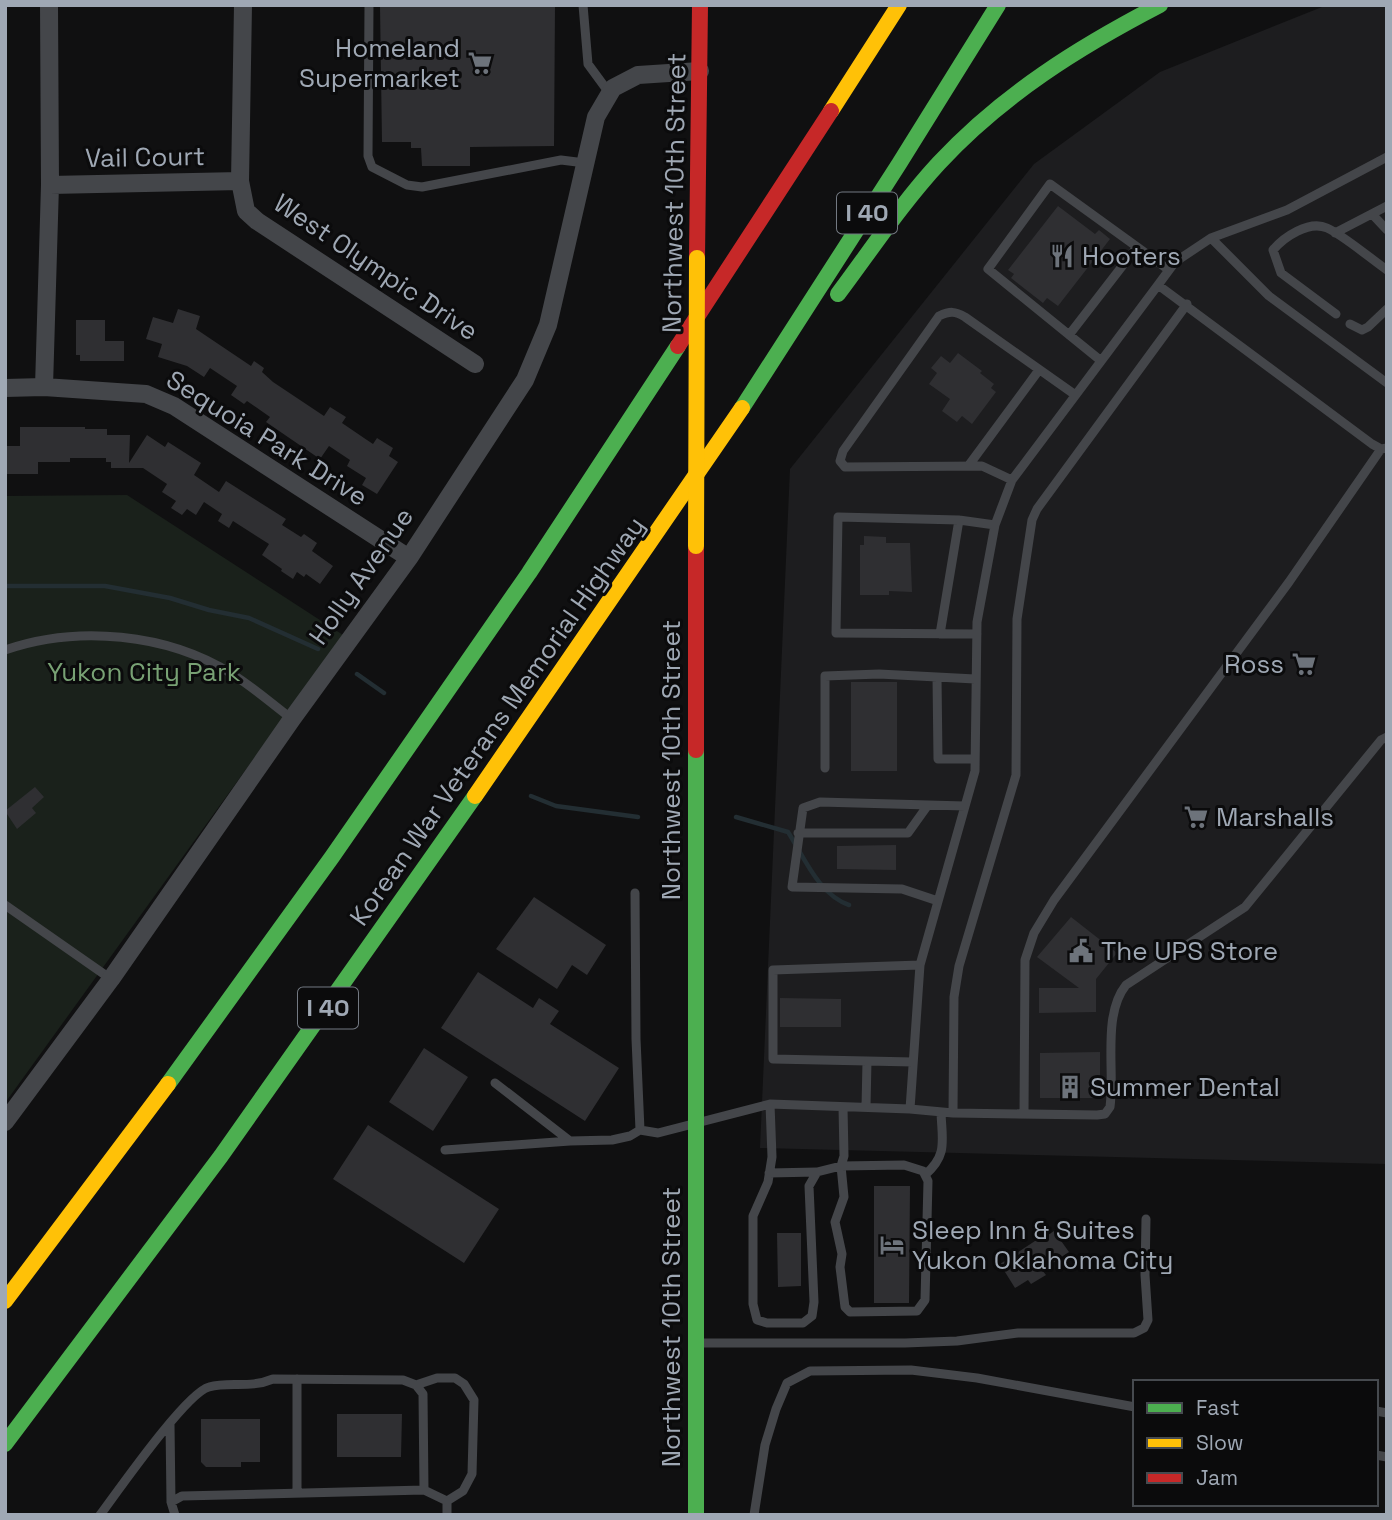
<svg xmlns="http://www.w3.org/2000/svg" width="1392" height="1520" viewBox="0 0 1392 1520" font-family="'Space Grotesk',sans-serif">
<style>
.built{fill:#1d1d1f}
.green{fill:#1a211b}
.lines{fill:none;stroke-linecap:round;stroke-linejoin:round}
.stream{stroke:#232e33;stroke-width:4.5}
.building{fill:#2f2f32}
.lane{stroke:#44464a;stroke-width:9}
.street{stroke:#44464a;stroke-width:18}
.fast{stroke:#4caf50;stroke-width:16}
.slow{stroke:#ffc107;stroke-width:16}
.jam{stroke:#c62828;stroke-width:16}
.slow-bridge{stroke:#ffc107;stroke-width:16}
.labels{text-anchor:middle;stroke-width:6;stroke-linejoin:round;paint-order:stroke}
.shield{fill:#0b0b0c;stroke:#737982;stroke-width:2}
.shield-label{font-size:24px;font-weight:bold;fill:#9fa8b4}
.poi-label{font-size:26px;fill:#9fa8b4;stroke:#0b0b0c;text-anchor:start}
.street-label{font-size:26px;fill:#9fa8b4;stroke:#0b0b0c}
.park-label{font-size:26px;fill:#78a174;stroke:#0b0b0c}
</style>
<rect width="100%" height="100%" fill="#101011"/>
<path class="built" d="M1327,5H1387V1164L760,1148L790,469L1034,164L1160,72Z"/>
<path class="green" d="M127,495L343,635L5,1103V496Z"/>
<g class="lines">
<path class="stream" d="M5,586H105L170,598L209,610L249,618L318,649
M357,674L384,693
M531,796L556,806L638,817
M736,817L788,832C804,857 819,895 849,905"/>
</g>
<path class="building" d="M555,5L554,146L470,147V166H422L421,148H411V142H382L380,6Z
M1058,206L1095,234L1099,230L1110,239L1058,306L1047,298L1043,303L1011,278L1014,274L1008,270Z
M178,309L200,316L196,329L251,366L254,361L264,368L262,372L273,382L324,416L330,407L346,417L342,423L364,438L373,444L377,438L393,448L389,456L398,462L377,494L362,485L366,478L347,466L350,460L329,446L320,459L266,422L270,417L247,401L244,404L231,395L237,386L210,368L204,377L187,366L158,357L162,344L146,339L153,317L173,323Z
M76,320H105V341H124V361H80V355H76Z
M958,353L982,371L980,373L994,384L991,388L996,392L972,424L962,416L957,422L942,411L950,399L929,384L937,373L931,368L941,356L950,363Z
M20,427H85V429H107V435H130L129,463L147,435L165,447L168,442L201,463L194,475L219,492L226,481L286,519L282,525L301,537L304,534L317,543L312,551L333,566L320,584L306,574L304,577L297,572L293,579L281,571L282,569L262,555L269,544L233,521L229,528L218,521L222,514L204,502L196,515L187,509L182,515L171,508L176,501L162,492L167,484L143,468H111V462H106V458H70V462H38V474H5V446H20Z
M864,536L886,537V543H910L912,592L889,591V595H860V545H864Z
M851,682H897V771H851Z
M35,787L44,797L32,808L36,813L17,829L5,811Z
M896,845V870L837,869V846Z
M534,897L606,945L587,975L572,965L557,989L496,949Z
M1071,917L1117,953L1096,979V1012L1039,1013V988H1079L1037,957Z
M478,972L533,1008L539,998L559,1011L550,1024L619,1068L585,1121L441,1028Z
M780,998L841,999V1027H780Z
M424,1048L468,1077L433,1131L389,1102Z
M1100,1052V1098H1040V1053Z
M368,1125L499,1209L464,1263L333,1179Z
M874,1186H910L909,1303H874Z
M1054,1231L1069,1252L1042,1270L1046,1275L1031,1284L1028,1280L1015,1288L1000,1264L1038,1239L1039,1241Z
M777,1233H801V1286L778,1287Z
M337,1414H402L401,1457H337Z
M201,1419H260V1462H241V1467H206L201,1462Z"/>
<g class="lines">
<path class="lane" d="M369,5L368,156L372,167L407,185L422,187L561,160L585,163
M583,5L588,64L610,94
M1372,214L1387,230
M1335,233L1387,206
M1211,238L1269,296L1387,383
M1158,285L1175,262L1211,238L1287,210L1387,157
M1336,314L1281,273L1273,250C1284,237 1309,220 1327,228C1343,235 1371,259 1387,270
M1350,324L1362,330L1368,327L1387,309
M1069,335L1137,247
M1100,360L988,269L1050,184L1169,270
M969,465L1039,370
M1012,480L982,466L845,467L840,461L843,451L939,316C950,311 955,311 965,317L1074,394
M940,634L959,520
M977,634L836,633L838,517L959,520L995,525
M5,650C77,625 167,633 232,674C253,687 272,704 292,719
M975,679L937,677L938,759H975
M825,768V676L879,674L937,677
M798,833H908L928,805
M635,893L636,1039L640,1130L658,1133L770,1104L910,1109L953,1113L1097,1115L1105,1114L1110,1107C1115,1070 1102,1015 1126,985L1245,907L1381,740L1387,737
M938,901L902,889L792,887L803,808L820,802L965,806
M5,905L111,979
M867,1061L773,1059V970L920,965
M495,1083L570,1141L612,1140L630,1136L640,1130
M770,1104L772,1157L768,1182L753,1216V1304L757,1320L767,1323H803L812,1316L814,1302L809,1186L817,1172L841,1166L844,1156L843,1107
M866,1107L867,1061L913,1062
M910,1109L920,965L975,771L977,622L995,525L1012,480L1158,285L1372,444L1381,449L1387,448
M953,1113L954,997L959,966L1016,775L1017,619L1032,520L1037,509L1187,304
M1024,1114L1025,960L1034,933L1054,900L1289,582L1381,449
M445,1150L570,1141
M904,1165L923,1171L928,1181L925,1300L917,1311L850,1312L845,1307L840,1267L842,1254L835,1222L844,1197L841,1166Z
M769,1173L817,1172
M925,1175C948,1155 942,1141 941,1112
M698,1343H905L957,1341L1018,1333H1134L1144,1328L1148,1320L1145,1275L1146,1219
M297,1379V1493
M416,1385L437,1378H455L464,1384L474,1400L472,1474L463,1491L447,1501
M1376,1411L1387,1413
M170,1424L171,1502
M1376,1455L1387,1457
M100,1515C118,1491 186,1393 209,1387C230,1381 249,1389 273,1379L403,1380L416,1385L423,1394L424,1490
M175,1515L171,1502L182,1496L424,1490L447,1501V1515
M754,1515L765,1445L776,1409L787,1383L810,1371L911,1370L977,1378L1135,1407"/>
<path class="street" d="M243,5L240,181L246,211L257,221L475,364
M50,185L240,181
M44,387L50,185L49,5
M5,388L44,387L146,394L174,406L409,558
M5,1122L111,979L292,719L409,558L525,380L548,325L596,117L613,88L638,75L700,71"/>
<path class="fast" d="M838,294C871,250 902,203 939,163C1002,95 1079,47 1160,5
M742,408L899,164L998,5
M696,750V1515
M168,1084L332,857L529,573L678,346
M5,1444L221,1156L475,796"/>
<path class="slow" d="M831,111L899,5
M475,796L742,408
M5,1301L168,1084"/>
<path class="jam" d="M697,258L700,5
M678,346L831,111
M696,546V750"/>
<path class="slow-bridge" d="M696,546L697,258"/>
</g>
<defs>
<g id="supermarket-bare" transform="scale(1.89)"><path d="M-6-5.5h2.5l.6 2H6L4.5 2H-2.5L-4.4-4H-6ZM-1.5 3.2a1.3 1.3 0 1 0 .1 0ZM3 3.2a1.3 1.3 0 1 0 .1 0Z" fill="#6d737b" stroke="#0b0b0c" stroke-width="2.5" paint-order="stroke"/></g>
<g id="restaurant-bare" transform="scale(1.89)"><path d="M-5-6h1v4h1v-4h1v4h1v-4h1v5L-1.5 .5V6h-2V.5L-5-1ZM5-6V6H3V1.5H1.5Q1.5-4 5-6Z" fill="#6d737b" stroke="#0b0b0c" stroke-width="2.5" paint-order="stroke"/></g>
<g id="civic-bare" transform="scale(1.89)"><path d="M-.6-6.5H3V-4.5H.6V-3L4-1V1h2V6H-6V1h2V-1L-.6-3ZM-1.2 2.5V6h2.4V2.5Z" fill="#6d737b" stroke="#0b0b0c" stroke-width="2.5" paint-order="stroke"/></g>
<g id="building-bare" transform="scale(1.89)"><path d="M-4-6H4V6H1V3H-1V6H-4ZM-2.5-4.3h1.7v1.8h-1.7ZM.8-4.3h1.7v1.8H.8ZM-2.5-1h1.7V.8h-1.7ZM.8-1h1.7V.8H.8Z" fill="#6d737b" stroke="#0b0b0c" stroke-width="2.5" paint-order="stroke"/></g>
<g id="hotel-bare" transform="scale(1.89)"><path d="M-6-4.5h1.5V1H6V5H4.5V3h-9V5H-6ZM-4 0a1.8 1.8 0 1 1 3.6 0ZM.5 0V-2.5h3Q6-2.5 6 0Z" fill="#6d737b" stroke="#0b0b0c" stroke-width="2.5" paint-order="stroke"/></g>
</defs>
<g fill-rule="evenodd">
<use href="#supermarket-bare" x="480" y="63"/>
<use href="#restaurant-bare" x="1062" y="256"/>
<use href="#supermarket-bare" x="1304" y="664"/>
<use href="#supermarket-bare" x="1196" y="817"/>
<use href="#civic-bare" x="1081" y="951"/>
<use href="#building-bare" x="1070" y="1087"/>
<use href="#hotel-bare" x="892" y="1245"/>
</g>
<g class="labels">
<g class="shield">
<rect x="837" y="192.5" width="60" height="41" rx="5"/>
<rect x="298" y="987.5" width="60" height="41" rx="5"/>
</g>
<g class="shield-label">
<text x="867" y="221">I 40</text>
<text x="328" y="1016">I 40</text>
</g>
<g class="poi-label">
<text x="460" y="57" text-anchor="end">Homeland<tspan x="460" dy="30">Supermarket</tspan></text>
<text x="1082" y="265">Hooters</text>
<text x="1284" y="673" text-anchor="end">Ross</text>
<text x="1216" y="826">Marshalls</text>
<text x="1101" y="960">The UPS Store</text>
<text x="1090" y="1096">Summer Dental</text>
<text x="912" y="1239">Sleep Inn &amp; Suites<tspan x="912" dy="30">Yukon Oklahoma City</tspan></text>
</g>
<g class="street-label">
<text transform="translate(145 157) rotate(-1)" y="9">Vail Court</text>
<text transform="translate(674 193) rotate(-89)" y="9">Northwest 10th Street</text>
<text transform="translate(376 267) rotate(34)" y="9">West Olympic Drive</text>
<text transform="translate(267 438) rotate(32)" y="9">Sequoia Park Drive</text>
<text transform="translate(361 576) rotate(-55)" y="9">Holly Avenue</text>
<text transform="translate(497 721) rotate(-55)" y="9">Korean War Veterans Memorial Highway</text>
<text transform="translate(671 760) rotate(-90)" y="9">Northwest 10th Street</text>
<text transform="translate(671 1327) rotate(-90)" y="9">Northwest 10th Street</text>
</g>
<g class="park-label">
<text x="144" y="681">Yukon City Park</text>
</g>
</g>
<rect width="1392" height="1520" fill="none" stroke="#9fa8b4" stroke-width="14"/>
<rect x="1133" y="1380" width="245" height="126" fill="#0b0b0c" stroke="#464a4f" stroke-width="2"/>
<rect x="1147" y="1403" width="35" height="10" fill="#4caf50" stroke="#464a4f" stroke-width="2"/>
<text x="1196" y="1415" font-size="21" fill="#9fa8b4">Fast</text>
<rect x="1147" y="1438" width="35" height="10" fill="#ffc107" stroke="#464a4f" stroke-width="2"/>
<text x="1196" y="1450" font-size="21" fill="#9fa8b4">Slow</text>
<rect x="1147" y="1473" width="35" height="10" fill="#c62828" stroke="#464a4f" stroke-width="2"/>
<text x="1196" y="1485" font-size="21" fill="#9fa8b4">Jam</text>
</svg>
